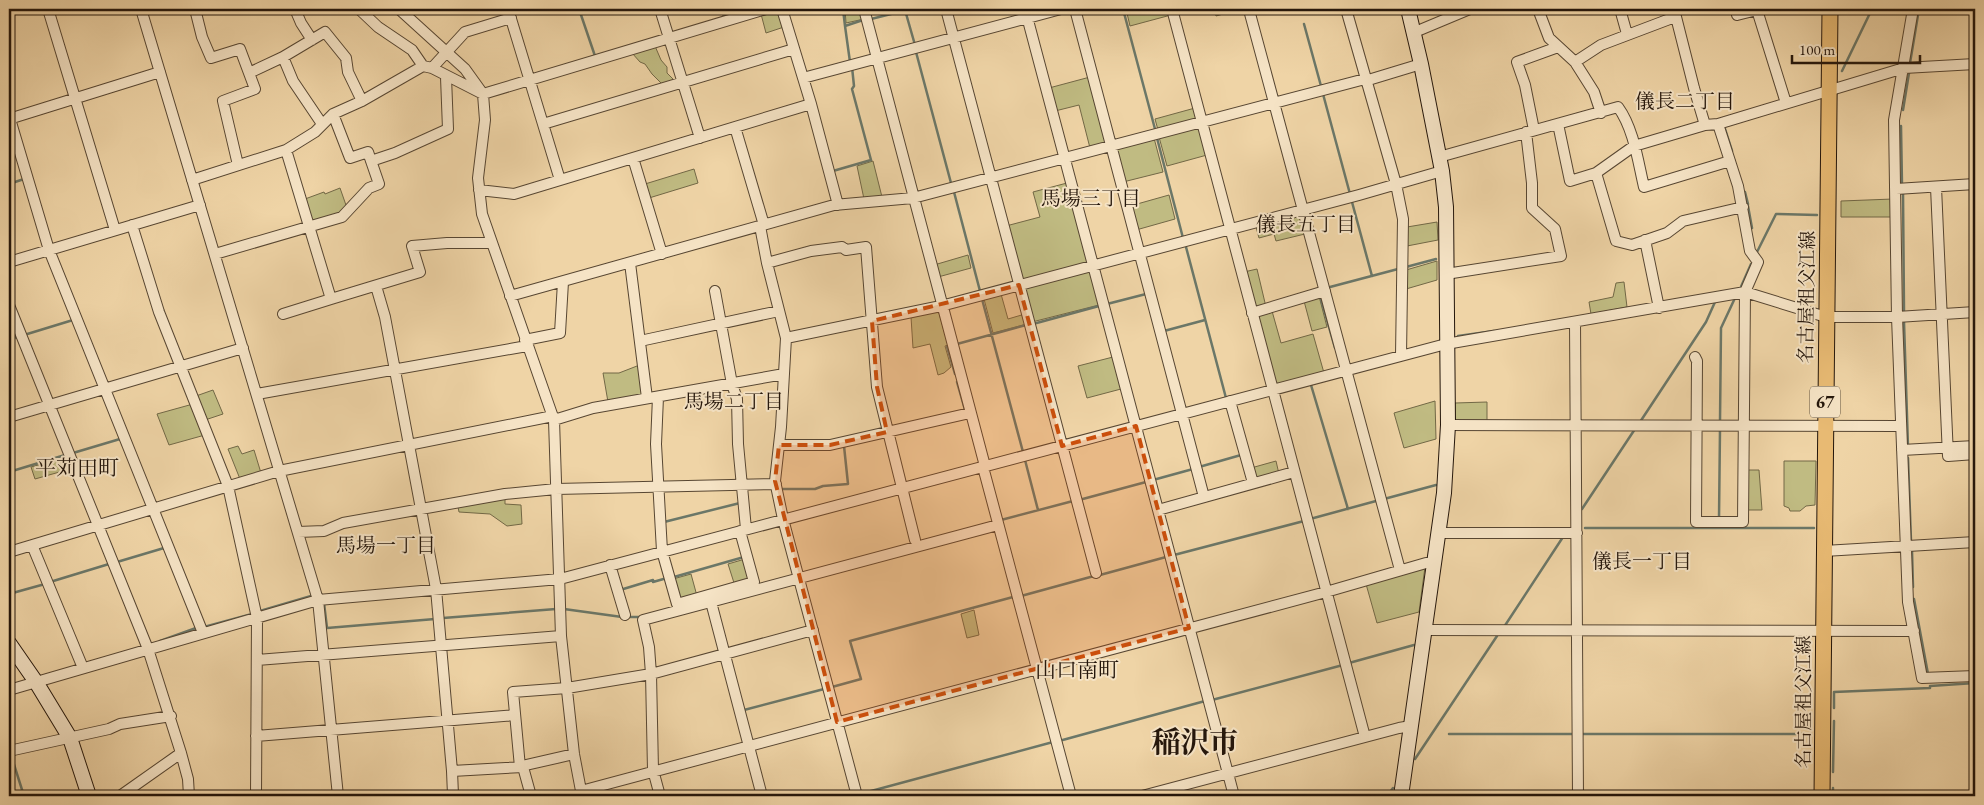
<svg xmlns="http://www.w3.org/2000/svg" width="1984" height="805" viewBox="0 0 1984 805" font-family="'EB Garamond','Noto Serif JP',serif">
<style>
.green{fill:#c0bb82;stroke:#726846}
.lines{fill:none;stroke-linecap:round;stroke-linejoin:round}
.stream{stroke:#6b7768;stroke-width:2.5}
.street-casing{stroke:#574632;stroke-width:12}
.secondary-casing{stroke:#24160b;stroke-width:16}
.primary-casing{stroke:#24160b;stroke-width:17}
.street{stroke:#f5e3c5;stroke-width:10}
.secondary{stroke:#f5e3c5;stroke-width:14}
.primary{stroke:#e8ba73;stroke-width:15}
.marked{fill:#cb4f0c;fill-opacity:0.2;stroke:#cb4f0c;stroke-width:4;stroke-dasharray:10 6;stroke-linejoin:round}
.labels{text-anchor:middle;stroke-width:4;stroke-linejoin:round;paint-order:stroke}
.shield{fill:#f5e3c5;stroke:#635443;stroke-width:1}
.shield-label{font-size:18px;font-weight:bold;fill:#24160b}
.street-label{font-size:19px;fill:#24160b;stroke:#f5e3c5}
.neighbourhood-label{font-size:20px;fill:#24160b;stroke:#f5e3c5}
.quarter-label{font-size:21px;fill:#24160b;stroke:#f5e3c5}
.town-label{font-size:29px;font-weight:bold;fill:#24160b;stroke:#f5e3c5}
</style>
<rect width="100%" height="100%" fill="#efd4a6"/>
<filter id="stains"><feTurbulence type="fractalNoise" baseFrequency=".004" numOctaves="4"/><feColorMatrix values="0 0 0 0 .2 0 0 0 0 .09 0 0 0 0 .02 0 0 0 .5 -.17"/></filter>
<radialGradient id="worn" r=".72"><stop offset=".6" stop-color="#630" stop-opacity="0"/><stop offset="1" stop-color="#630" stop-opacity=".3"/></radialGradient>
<path class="green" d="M845,9H861L864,19L846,23Z
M1126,9H1169L1171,15L1130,26Z
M1214,9H1241L1216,16Z
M774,10L780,13L784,27L766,33L761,14Z
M655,46L661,60L667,67V73L675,81L663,85L652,74L645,64L640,62L632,53Z
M1090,77L1107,140L1105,144L1090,148L1079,105L1055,111L1049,88Z
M1195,108L1197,116L1195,120L1158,130L1155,119Z
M1197,127L1200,128L1207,155L1167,166L1159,137Z
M1154,138L1163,172L1123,182L1115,151L1117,148Z
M873,161L882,197L864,199L857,166Z
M694,169L698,183L649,198L645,184Z
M1067,183L1088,261L1086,264L1024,281L1021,279L1006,226L1040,217L1033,192Z
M340,188L347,208L342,213L314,222L312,220L305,199L324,192L325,194Z
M1169,195L1175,219L1136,230L1130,206Z
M1893,199V217H1841V201Z
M1297,216L1301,218L1305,234L1276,241L1274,234L1259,238L1256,227Z
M1437,222L1438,240L1407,246V227Z
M968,255L971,268L938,277L934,265Z
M1437,261V280L1406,289V270Z
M1257,269L1266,307L1256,310L1244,272Z
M1087,272L1091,273L1099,305L1032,322L1024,291L1026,288Z
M1624,282L1627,307L1591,314L1589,302L1613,297L1616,283Z
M1001,294L1008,319L1025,314L1027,324L993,333L984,299Z
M1319,296L1327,327L1312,331L1304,301Z
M934,311L939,313L948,345L945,346L951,367L944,373L938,375L930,344L913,348L911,317Z
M1272,311L1281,343L1313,334L1324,373L1276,386L1256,316Z
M1113,357L1121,389L1087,398L1078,366Z
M637,366L641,367L643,393L641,396L608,402L603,373H619Z
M213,390L223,414L205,420L196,396Z
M1435,401L1436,439L1404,448L1394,413Z
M1487,402V422H1458L1455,418V403Z
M193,404L205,435L169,445L157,414Z
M238,446L242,454L254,450L261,473L240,479L228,449Z
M66,457L70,469L35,479L31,467Z
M1276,461L1279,474L1257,480L1251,468Z
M1784,461H1816L1815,505L1806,506L1800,511H1790L1789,508L1784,506Z
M1748,470H1759L1762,510H1747Z
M505,499V504L521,505L522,524L507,526L490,514L459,512L458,507Z
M745,559L751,580L735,586L728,564Z
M1425,567L1419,612L1377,623L1366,584Z
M691,574L697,596L681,600L673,579Z
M974,610L979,635L967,638L961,614Z"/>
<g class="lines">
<path class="stream" d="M579,9L595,56
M722,9L724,17L726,16
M843,9L845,26L863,20
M1123,9L1155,129
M905,10L915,45
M871,19L911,9
M1304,24L1321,86
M845,26L850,62
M916,52L951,183
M1910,63L1919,9
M1842,71L1872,9
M1323,94L1350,194
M1903,110L1909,73
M1901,126L1902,185
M1725,129L1732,151
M1157,138L1183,238
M833,171L871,160L852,89L854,86L852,67
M9,184L24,179
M954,192L980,291
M1745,192L1748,204
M1903,193L1904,311
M1352,202L1372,276
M1748,206L1752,228
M1186,247L1226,398
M1757,252L1776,214L1817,215
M1406,267L1436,259
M1330,287L1398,269
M1740,289L1751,264
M1320,296L1335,348
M982,299L1023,452
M1107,304L1146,294
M1904,322L1908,447
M1033,324L1099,306
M1164,331L1205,320
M24,335L73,320
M1458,336L1494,331
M9,339L17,337
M957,344L1026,325
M947,347L955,374
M957,382L965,410
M1312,384L1311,385L1348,509
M1720,421L1721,328L1735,298
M1640,422L1706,322L1715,302
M73,453L120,439
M1908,458L1911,541
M1025,460L1038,510
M1199,467L1241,455
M9,472L65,455
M1153,480L1193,469
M780,489H815L823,486L848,484L844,446L845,445
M1384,499L1436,485
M1079,500L1146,482
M1582,509L1635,429
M1310,519L1376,501
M1719,519L1720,429
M1001,520L1073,501
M664,522L740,503
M1585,528H1814
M1912,551L1913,587
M1174,555L1304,521
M117,562L164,548
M1100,575L1166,557
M674,577L744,557
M50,582L109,564
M620,590L653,580V582L667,578
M9,594L45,584
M1021,596L1094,576
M1914,599L1928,674
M324,603L327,628L435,619
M564,609L622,617
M260,611L311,596
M628,617H641
M443,618L556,609
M204,627L252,614
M1504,627L1563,537
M160,641L196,628
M1349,663L1414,645
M832,687L861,679L850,641L1013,597
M1834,692L1930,688V686L1975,683
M1212,700L1343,665
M1834,708V692
M744,710L824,689
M1449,734H1574
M1582,734H1811
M1059,741L1205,701
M11,755L24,796
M1415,759L1497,636
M1833,772L1834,721
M860,794L1053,742
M1387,796L1393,788
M1833,796V788"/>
<g class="street-casing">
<path id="street" d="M48,9L115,230
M141,9L318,600L338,796
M195,9L202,37L211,58L240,49L255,89L223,101L238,165
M295,9L301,23L312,40
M359,9L378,27L412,50L423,66
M399,9L465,69L483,94L485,120L478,178L482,214L554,420L561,636L574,754L582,796
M508,9L560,180
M660,9L700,138
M782,9L811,104L838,205
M864,9L985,466
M946,9L1096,573
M1025,9L1234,796
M1075,9L1204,497
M1172,9L1365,737
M1252,9L1249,10L1400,570
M1346,9L1396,184L1403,219L1401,356
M1538,9L1549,38L1575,62L1594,92L1601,113
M1620,9L1627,34
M1674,9L1694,88L1705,125
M1736,9L1737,15L1757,10L1786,103
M1913,9L1894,120L1897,317L1908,602L1922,678L1975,676
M1415,32L1470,9
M283,57L293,81L322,124
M1575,62L1601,45L1675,17
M432,68L465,32L511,18
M249,73L283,57L325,32L346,58L348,72L362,101
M803,78L1061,9
M1365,81L1421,64
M9,119L160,72
M10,119L49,250L203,633
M543,124L794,49
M1558,124L1570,181L1596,173
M735,127L764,225
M1534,130L1525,85L1517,62L1558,47
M286,150L331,299L420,272L412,246L447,243H491
M1439,157L1618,107C1634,129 1638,162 1644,187L1730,161
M633,158L662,254
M371,161L395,153L448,129L446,77
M192,180L286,150L315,132L333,114L362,101L423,66L432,68L483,94L766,9
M1936,187L1948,456L1975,454
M1896,189L1975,184
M479,190L514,194L811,104
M1743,207L1683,221L1667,233L1632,245L1616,241L1596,173L1634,146L1705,125L1718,124L1904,68L1975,64
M132,225L159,312L228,486L257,618L256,796
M760,226L767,263L786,338L781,427L775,481L783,519L857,796
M1645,240L1659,308
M215,254L342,217L369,188L379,184L368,152L350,158L333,114
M9,262L200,205
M630,263L647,398
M767,263L811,251L842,247L846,250L866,247L877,387L915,540
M1446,274L1561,256L1555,229L1532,208V183L1526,132
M376,286L385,317L436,589L452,771L453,795L449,796
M715,291L732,384L737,399L738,444L746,529
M510,296L834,205L913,198L1365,79
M9,305L148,649L181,753L188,779L189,796
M1252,313L1325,291
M283,314L331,299
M1575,322L1578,796
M786,338L941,306L1359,195L1442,171
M525,340L560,333L563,282
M640,341L779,311
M1695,357L1697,361L1696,522H1743L1745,292L1758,262L1750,251L1738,186L1718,124
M257,394L527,346
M658,397L656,444L662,551L677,604L754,582L740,531
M1230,401L1253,483
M9,417L243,348
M554,420L593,408L784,374
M1448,425L1901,426
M779,445H830L970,413
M1902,450L1975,446
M983,467L1071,796
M1158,510L1294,472
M298,532L324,531L343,523L505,494L556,489L776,484
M1439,533H1577
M32,545L83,668
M1824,551L1975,542
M9,552L279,471L553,416
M610,565L625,615
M711,602L762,796
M1425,630L1914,631
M257,660L561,636
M9,690L318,600L560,579L1446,344L1745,292L1826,317H1897L1975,312
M256,736L515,715
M9,751L109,729L120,724L171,716
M520,767L513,692L567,688L651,674L813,630
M523,767L531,796
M452,771L523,767L526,765L574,754
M581,791L1326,592L1426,563H1435
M120,796L181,753
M660,796L653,770L651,674L649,647L643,620L998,525
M1142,796L1399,728L1411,726"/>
</g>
<g class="secondary-casing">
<path id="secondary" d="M9,643L36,682L70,738L89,796
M1401,796L1444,493L1448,425L1446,207L1442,171L1421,64L1408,9"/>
</g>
<g class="primary-casing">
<path id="primary" d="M1822,796L1830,9"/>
</g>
<use href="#street" class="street"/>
<use href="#secondary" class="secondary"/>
<use href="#primary" class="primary"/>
</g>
<path class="marked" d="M1019,285L1062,446L1136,426L1189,628L837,722L775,481L779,445H830L887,432L877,387L872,321Z"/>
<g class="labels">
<rect class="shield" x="1810" y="386.5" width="30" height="31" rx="4"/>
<g class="shield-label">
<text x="1825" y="408">67</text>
</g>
<g class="street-label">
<text transform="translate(1806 297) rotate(-89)" y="7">名古屋祖父江線</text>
<text transform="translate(1803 702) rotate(-90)" y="7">名古屋祖父江線</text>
</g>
<g class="neighbourhood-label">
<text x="1685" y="108">儀長二丁目</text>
<text x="1091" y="205">馬場三丁目</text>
<text x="1306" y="231">儀長五丁目</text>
<text x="734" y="408">馬場二丁目</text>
<text x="386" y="552">馬場一丁目</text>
<text x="1642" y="568">儀長一丁目</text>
</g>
<g class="quarter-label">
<text x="77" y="475">平苅田町</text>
<text x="1077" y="677">山口南町</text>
</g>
<g class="town-label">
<text x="1195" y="752">稲沢市</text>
</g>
</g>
<rect width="1984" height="805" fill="none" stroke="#efd4a6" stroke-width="30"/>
<rect x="10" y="10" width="1964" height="785" fill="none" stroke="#24160b" stroke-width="2.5"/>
<rect x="15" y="15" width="1954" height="775" fill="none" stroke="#24160b"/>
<path d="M1792 55v8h128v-8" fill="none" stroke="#24160b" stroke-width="2.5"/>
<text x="1799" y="55" font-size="15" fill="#24160b" stroke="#f5e3c5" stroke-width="4" paint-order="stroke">100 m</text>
<rect width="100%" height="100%" filter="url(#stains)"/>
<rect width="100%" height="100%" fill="url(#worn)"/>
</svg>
